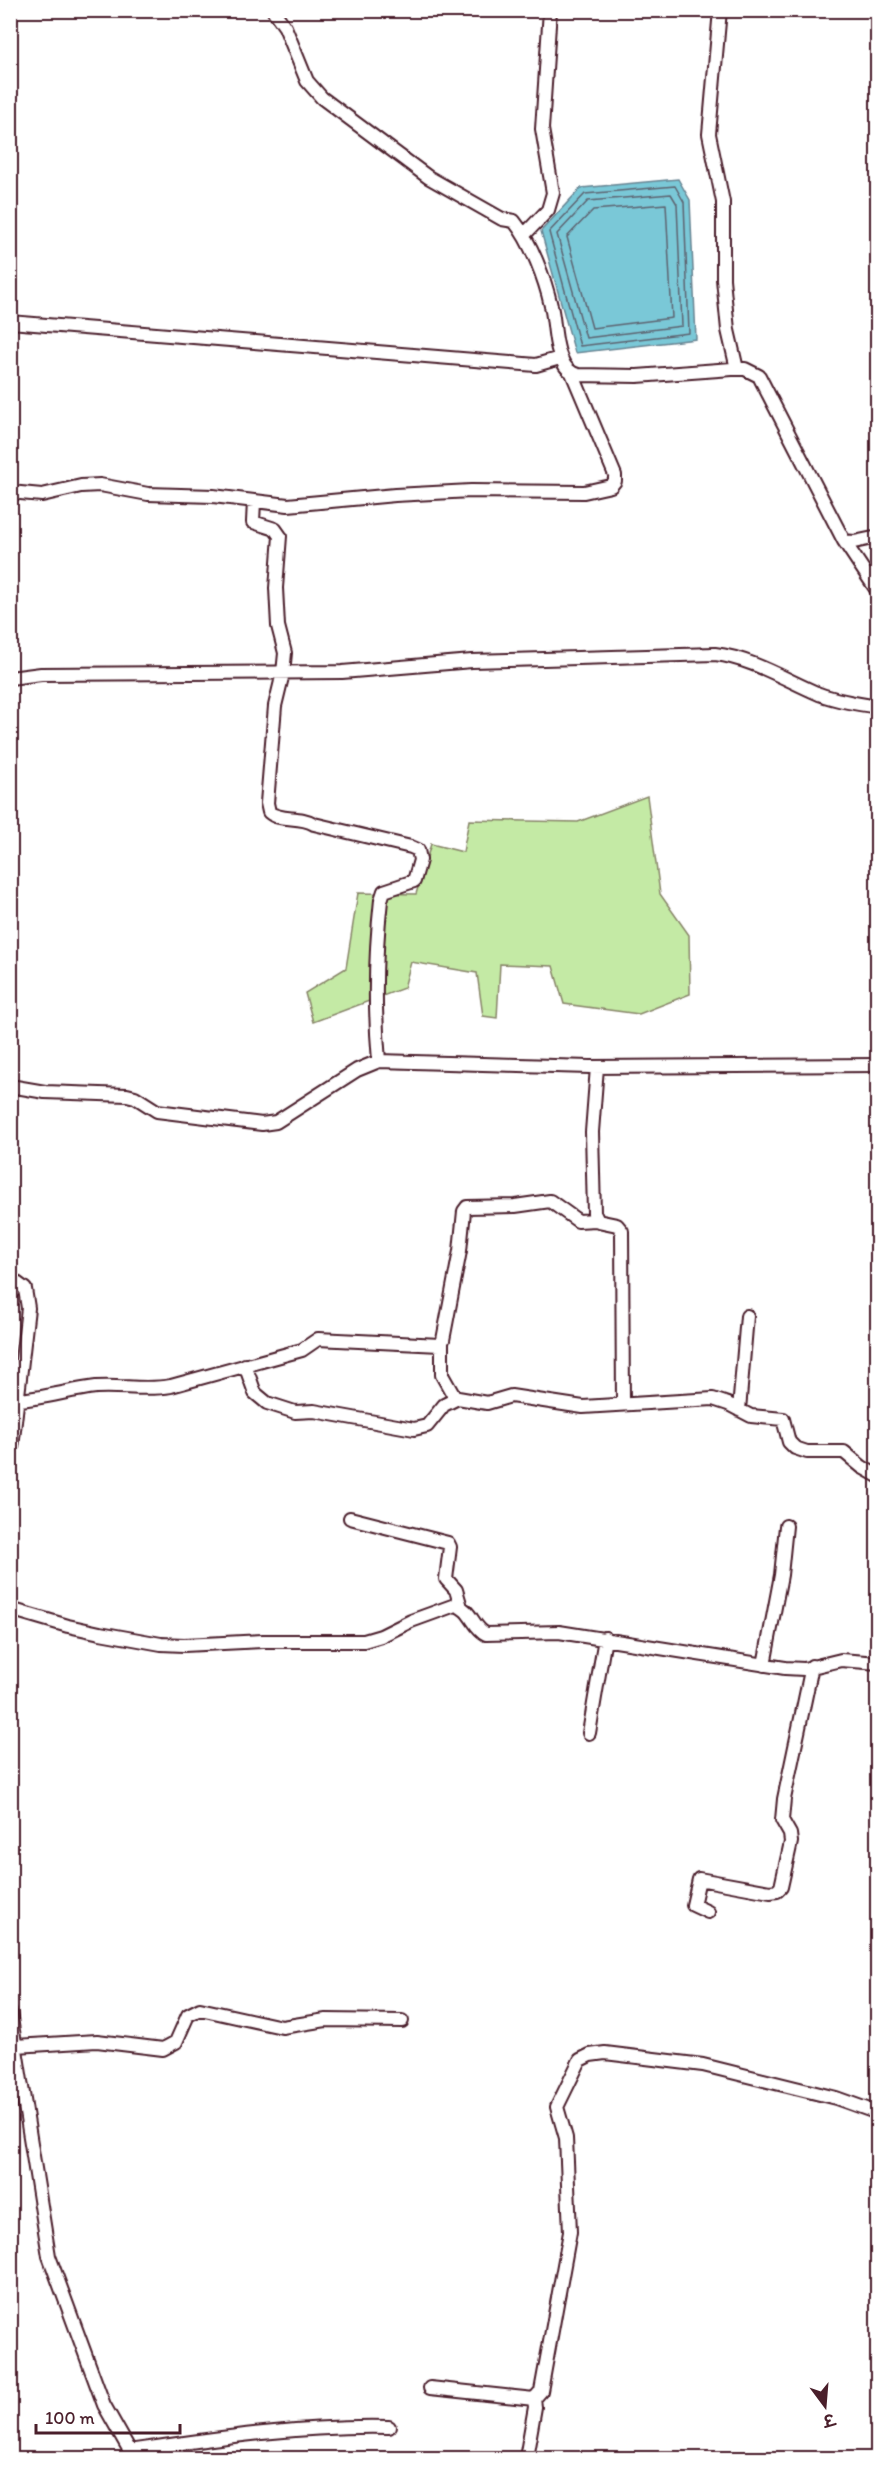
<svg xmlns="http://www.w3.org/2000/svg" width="888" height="2469" viewBox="0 0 888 2469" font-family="Itim,'Playpen Sans Deva',sans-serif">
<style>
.green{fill:#c4eaa5;stroke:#878468;stroke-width:1.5}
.water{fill:#7ac8d7;stroke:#678492;stroke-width:1.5}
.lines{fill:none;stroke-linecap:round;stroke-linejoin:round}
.shore{stroke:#5d6370;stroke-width:1.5}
.minor-casing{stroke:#4a1f2b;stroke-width:16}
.minor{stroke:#fff;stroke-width:12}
</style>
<rect width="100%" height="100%" fill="#fff"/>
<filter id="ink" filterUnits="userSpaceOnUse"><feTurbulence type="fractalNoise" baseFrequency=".0167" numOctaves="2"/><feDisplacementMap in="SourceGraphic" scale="12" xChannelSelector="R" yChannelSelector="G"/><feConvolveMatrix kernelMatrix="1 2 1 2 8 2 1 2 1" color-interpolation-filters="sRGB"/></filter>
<g filter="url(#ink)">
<path class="green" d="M647,796L660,894L689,935L690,994L639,1014L564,1004L553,966L500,964L497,1018L483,1016L477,973L411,962L404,988L313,1022L305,993L346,968L358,893L416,894L431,844L463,852L469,820L578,822Z"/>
<path class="water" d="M678,179L690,200L696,339L575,353L541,231L581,188Z"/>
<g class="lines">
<path class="shore" d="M675,186L684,202L689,333L580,346L549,232L585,194Z
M671,194L677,204L682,326L586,338L557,234L588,201Z
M666,204L672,318L592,328L567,237L593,210Z"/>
<g class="minor-casing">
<path id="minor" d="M273,10L285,27L307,81L322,98L428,177L502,219L514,221C531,242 545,279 551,306C555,322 554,345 562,360C565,368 571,373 578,375L637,376L732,369H745L759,376L844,541L878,592
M720,10L709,134L723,202V279L728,330L737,369
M525,234L548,210L553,193L542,129L550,10
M10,322L536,365L560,358
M10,492L42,495L81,486L100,485L148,494L213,496L288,505L395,495L471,491L584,492L611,486L615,481V475L572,373
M254,501L253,522L275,529L280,536L276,588L278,626L285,653L283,673L275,706L267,803L269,812C280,822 300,815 314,824L411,847L418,850L420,860L414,881L384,891L381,900C375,954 374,1006 379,1061
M844,541L854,542L878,537
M10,678L41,674L342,672L472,661L715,654C751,658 786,680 819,694C838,701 858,704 878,707
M597,1067L592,1132L594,1213L598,1221L617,1225L622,1231L623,1404
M10,1086L45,1092L127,1095L135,1097L157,1111L262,1124L276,1122L357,1070L379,1061L590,1067L878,1065
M10,1282L17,1283L25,1289L28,1308L10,1465
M442,1343V1375L455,1398H458
M245,1365L255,1393L267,1403L295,1412L314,1411L414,1429L427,1426L444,1405L458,1398L487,1403L511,1396L583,1407L713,1399L728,1404L751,1416L783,1419L789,1442L795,1448L807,1452H844L862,1467L878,1476
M18,1400C45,1398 70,1390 96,1387C121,1385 146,1391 171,1386L302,1350L318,1339L440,1345L443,1340L460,1251L464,1211L467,1207L515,1206L550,1201L578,1221L596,1220
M739,1410L747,1316
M350,1518L448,1543L450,1547L446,1579L456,1590L461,1607
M10,1609L68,1626L100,1633L161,1644L184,1645L263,1641H364L381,1636L411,1621L455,1605C472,1609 472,1627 486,1634L559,1632L785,1668L804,1669L841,1660L878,1663
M764,1665L781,1575L786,1526
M589,1733L605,1638
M708,1912L693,1905L699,1879L770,1892L777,1891L781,1887L791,1842L790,1834L782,1820L784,1799L812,1666
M10,2012L49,2256L104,2405L134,2458
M16,2046L97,2041L163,2049L176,2042L188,2015L200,2009L282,2027L326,2020L402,2021
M430,2388L534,2399L541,2391L570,2232L566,2138L557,2107L580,2060L590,2055L605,2053L703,2065L836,2098L878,2113
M129,2451C215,2438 302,2425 389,2427
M526,2458L535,2407L534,2399"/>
</g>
<use href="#minor" class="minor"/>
</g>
</g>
<rect width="888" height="2469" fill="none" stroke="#fff" stroke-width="36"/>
<rect x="18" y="18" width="852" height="2433" fill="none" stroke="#4a1f2b" stroke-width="2" filter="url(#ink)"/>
<g transform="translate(825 2406) rotate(164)" stroke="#ffffff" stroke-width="4.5" paint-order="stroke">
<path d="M0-4.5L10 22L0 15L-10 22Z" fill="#4a1f2b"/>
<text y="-9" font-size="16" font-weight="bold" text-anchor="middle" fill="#4a1f2b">उ</text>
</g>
<path d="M36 2424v9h144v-9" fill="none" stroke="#4a1f2b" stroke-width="3"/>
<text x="45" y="2424" font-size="18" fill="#4a1f2b" stroke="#ffffff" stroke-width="4.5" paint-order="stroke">100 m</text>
</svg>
